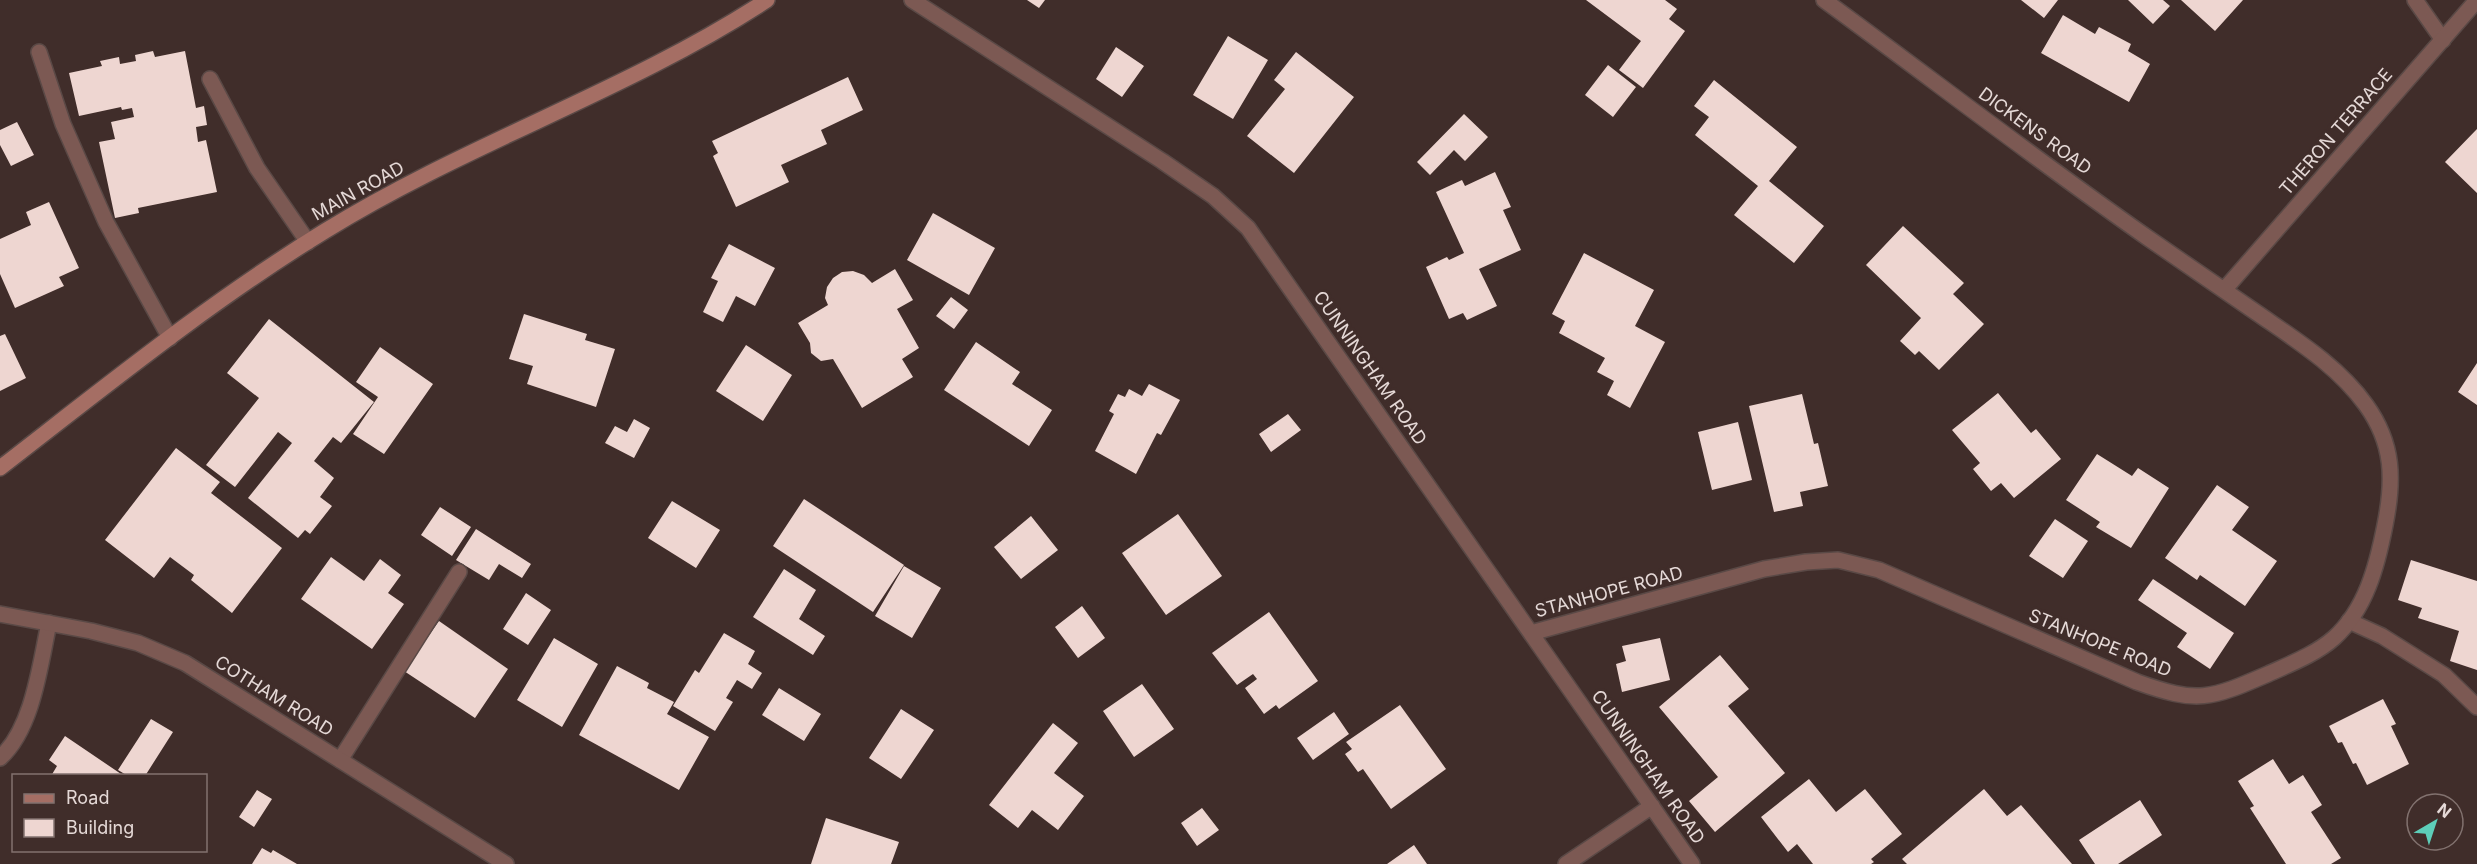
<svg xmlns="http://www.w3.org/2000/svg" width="2477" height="864" viewBox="0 0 2477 864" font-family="Inter,sans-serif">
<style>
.building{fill:#eed6d1}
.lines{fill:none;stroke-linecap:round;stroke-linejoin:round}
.service-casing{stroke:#5a4946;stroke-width:18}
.minor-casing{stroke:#5a4946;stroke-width:18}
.secondary-casing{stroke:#5a4946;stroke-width:18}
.service{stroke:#7c5953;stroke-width:15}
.minor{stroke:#7c5953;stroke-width:15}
.secondary{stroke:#a56e64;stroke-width:15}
.labels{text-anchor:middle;stroke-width:6;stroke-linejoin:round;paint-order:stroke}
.street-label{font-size:18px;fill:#e5d9d7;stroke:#402d2a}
</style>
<rect width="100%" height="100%" fill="#402d2a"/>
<path class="building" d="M1027,0H1045L1039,8Z
M1586,0H1665L1677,9L1669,19L1685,31L1643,88L1619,70L1641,41Z
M2021,0H2058L2044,18Z
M2128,0H2163L2170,6L2153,24Z
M2181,0H2243L2215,31Z
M2063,15L2095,34L2099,27L2131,44L2128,51L2150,64L2129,102L2041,53Z
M1228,36L1268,60L1233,119L1193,95Z
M1116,47L1144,66L1122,97L1096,79Z
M153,51L155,57L185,51L196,108L204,106L207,125L196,127L198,142L206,140L217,192L138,208L139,213L115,218L99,142L115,139L111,122L134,117L132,108L122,110L121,107L79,116L69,73L102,66L100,61L119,57L120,64L136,61L135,55Z
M1296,52L1354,97L1294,173L1247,136L1285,89L1274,80Z
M1608,65L1636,87L1613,117L1585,95Z
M848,77L863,110L821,130L827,144L781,165L789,182L736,207L713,156L718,153L712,141Z
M1714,80L1797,147L1769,181L1824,226L1794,263L1734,215L1758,186L1695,135L1709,117L1694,106Z
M1464,114L1488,137L1465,161L1454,150L1430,175L1417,162Z
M17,122L34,155L11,166L0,145V130Z
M2477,129V193L2445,162Z
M1495,172L1511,207L1503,210L1521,250L1479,269L1497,306L1467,320L1463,313L1449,319L1426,267L1447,257L1449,260L1464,253L1436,192L1462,180L1465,186Z
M49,202L79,268L59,277L64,286L15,308L0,274V239L31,225L26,212Z
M933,213L995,248L969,295L907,260Z
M1903,226L1964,283L1953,294L1984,324L1939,370L1919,351L1915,355L1900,341L1921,318L1866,265Z
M729,244L775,268L755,306L736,296L723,322L703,312L718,281L711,278Z
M1584,253L1654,290L1635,326L1665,342L1630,408L1607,395L1614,381L1597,372L1605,358L1559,333L1565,321L1552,314Z
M895,269L913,300L897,309L919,348L902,359L913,377L862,408L833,359L821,361L811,353L810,343L798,323L828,305L825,298L827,287L833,278L842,272L853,271L864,275L872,283Z
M951,297L968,310L954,329L936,316Z
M524,314L587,334L585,340L615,349L596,407L527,384L533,366L509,359Z
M269,319L374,402L341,443L333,437L314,461L334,478L320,497L332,506L310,534L305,530L298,538L248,498L292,443L278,432L235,487L206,465L259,398L227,373Z
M5,334L26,378L0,391V336Z
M976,342L1020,372L1012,384L1052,410L1029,446L944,390Z
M746,345L792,375L763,421L716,391Z
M380,347L433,384L384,454L353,434L378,397L356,382Z
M2477,363V405L2458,392Z
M1149,384L1180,400L1161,435L1157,433L1136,474L1095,451L1114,414L1109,411L1118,394L1125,397L1129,389L1142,396Z
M1998,393L2031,433L2036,429L2061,459L2014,498L2001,483L1991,491L1973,469L1980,463L1952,430Z
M1802,394L1814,444L1818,443L1828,486L1800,492L1803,506L1774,512L1749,406Z
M1288,414L1301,430L1271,452L1259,434Z
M634,419L650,428L634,458L605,443L615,426L627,432Z
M1738,422L1752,480L1712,490L1698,432Z
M176,448L220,482L211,493L282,548L232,613L191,580L194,575L170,557L154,578L105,540Z
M2097,454L2132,476L2138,468L2169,488L2131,548L2096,527L2100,522L2066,500Z
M2217,485L2249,507L2232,530L2277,561L2245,606L2200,575L2197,580L2165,558Z
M804,499L904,565L873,612L773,546Z
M672,501L720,530L696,568L648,538Z
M440,507L471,527L452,556L421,535Z
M1178,514L1222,576L1166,615L1122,553Z
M1031,516L1058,550L1021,579L994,547Z
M2055,519L2088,541L2063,578L2029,556Z
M476,529L531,564L522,578L499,564L489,580L456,560Z
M331,557L364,581L380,559L401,575L388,593L404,604L372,649L301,599Z
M2411,560L2477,581V670L2450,661L2459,631L2418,618L2422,608L2398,600Z
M904,566L941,588L912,638L875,616Z
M784,569L816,590L799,619L825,636L813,655L753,617Z
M2153,579L2234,633L2210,669L2177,647L2187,633L2138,600Z
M526,593L551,610L528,645L503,629Z
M1082,606L1105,638L1078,658L1055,627Z
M1269,612L1318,681L1279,709L1276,705L1264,714L1245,688L1257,679L1253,674L1237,685L1212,653Z
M439,621L508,669L475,718L404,671Z
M724,633L755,651L748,664L762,673L752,689L737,680L726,698L733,702L715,731L673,706L695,670L699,673Z
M554,638L598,664L562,727L517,700Z
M1660,638L1670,680L1622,692L1616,664L1626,661L1622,646Z
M1720,655L1749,689L1728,706L1785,773L1715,832L1689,801L1718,777L1659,707Z
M617,666L649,683L647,688L674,702L667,714L709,737L679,790L579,735Z
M1142,684L1174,729L1134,757L1103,711Z
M779,688L821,714L804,741L762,715Z
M2383,699L2396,724L2391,726L2409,764L2367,785L2356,763L2353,764L2342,742L2338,743L2329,726Z
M1400,705L1446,769L1391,809L1363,769L1358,772L1345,754L1352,749L1346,742Z
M901,709L934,730L901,779L869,758Z
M1334,712L1349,734L1313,760L1297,738Z
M151,719L173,732L145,776H128L118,770Z
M1053,723L1078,743L1054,773L1084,796L1058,830L1032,810L1018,828L989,805Z
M65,736L124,776H51L57,766L49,760Z
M2273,759L2289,784L2303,775L2322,805L2311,812L2341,858L2331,864H2286L2250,808L2254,806L2238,781Z
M1809,779L1836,812L1865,789L1902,834L1871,859L1874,862L1871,864H1813L1797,844L1788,852L1761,817Z
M1984,789L2007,816L2021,805L2072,864H1907L1902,859Z
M257,790L272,799L254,827L239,817Z
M2140,800L2162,835L2118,864H2095L2079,840Z
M1202,808L1219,830L1197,846L1181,823Z
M826,818L899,842L891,864H811Z
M1414,845L1427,864H1387Z
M262,848L271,853L273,850L297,864H252Z"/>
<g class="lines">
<g class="service-casing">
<path id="service" d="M2415,0L2443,40
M39,52L63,124L106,222L170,338
M210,79L257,168L308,242
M2349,621L2382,636L2444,675L2477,707
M0,758C33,728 40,665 49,623
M340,760L459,572"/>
</g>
<g class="minor-casing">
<path id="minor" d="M912,0L1162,161L1213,196L1248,228L1692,864
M2224,290L2477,0
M0,614L91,631L138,643L185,663L506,864
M1531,633L1764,569L1806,562L1838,560L1879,570L2137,682C2198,704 2210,699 2268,674C2290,664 2316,654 2334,638C2366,609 2377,566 2385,525C2394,480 2394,444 2366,405C2338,366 2296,340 2257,313C2221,288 2184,263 2148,238C2038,161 1932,79 1824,0
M1566,864L1652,806"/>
</g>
<g class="secondary-casing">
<path id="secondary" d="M0,468C106,386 211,301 325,231C467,143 628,91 767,0"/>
</g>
<use href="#service" class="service"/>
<use href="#minor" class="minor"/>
<use href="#secondary" class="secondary"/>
</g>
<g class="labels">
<g class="street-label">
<text transform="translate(2035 131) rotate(36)" y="6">DICKENS ROAD</text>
<text transform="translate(2336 132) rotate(-49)" y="6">THERON TERRACE</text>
<text transform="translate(358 191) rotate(-29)" y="6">MAIN ROAD</text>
<text transform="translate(1370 368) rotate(55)" y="6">CUNNINGHAM ROAD</text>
<text transform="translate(1609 592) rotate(-15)" y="6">STANHOPE ROAD</text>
<text transform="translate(2100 643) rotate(22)" y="6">STANHOPE ROAD</text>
<text transform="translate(274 696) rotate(32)" y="6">COTHAM ROAD</text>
<text transform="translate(1648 767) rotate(55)" y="6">CUNNINGHAM ROAD</text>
</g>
</g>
<rect x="12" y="774" width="195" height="78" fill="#402d2a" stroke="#82726f" stroke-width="1.5"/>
<rect x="24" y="794" width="30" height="9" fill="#a56e64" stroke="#82726f" stroke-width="1.5"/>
<text x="66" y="804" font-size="18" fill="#e5d9d7">Road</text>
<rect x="24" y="819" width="30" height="18" fill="#eed6d1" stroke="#82726f" stroke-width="1.5"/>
<text x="66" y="834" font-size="18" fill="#e5d9d7">Building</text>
<g transform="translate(2435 822) rotate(39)"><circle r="28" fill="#402d2a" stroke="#82726f" stroke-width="1.5"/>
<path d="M0-4.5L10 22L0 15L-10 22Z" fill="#5dceb9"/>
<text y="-9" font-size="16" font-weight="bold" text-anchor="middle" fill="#e5d9d7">N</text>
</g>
</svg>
